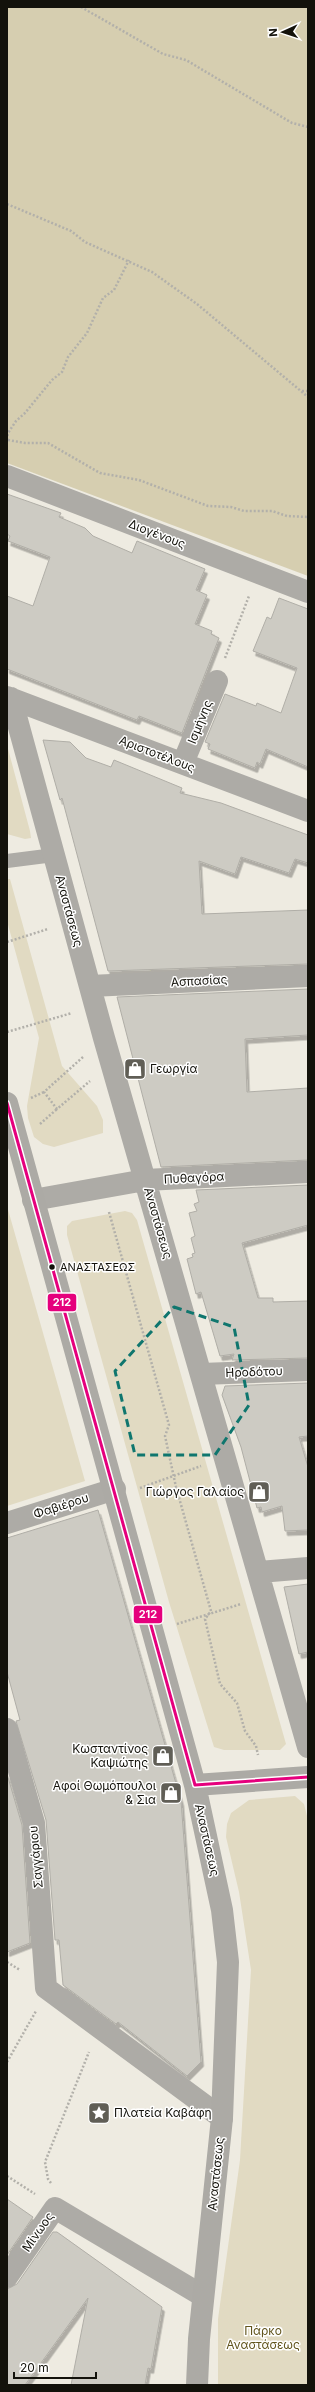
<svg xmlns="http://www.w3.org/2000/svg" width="315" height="2392" viewBox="0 0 315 2392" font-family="Inter,sans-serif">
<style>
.green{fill:#e1dac2}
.forest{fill:#d6ceb0}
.building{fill:#cdcbc3;stroke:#b0aea7;filter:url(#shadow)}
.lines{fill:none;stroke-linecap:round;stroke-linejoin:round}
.path{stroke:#b2b0aa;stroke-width:2.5;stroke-dasharray:2 2;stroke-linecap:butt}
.lane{stroke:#adaba6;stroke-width:14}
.street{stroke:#adaba6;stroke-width:22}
.secondary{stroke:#acaaa5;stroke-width:22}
.bus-1-casing{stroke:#fff;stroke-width:6}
.bus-1{stroke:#e5007d;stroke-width:3}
.marked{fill:none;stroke:#0f766e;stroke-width:3;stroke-dasharray:8 5;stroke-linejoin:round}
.bus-dot{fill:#13120b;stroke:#fff;stroke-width:1.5}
.labels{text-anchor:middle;stroke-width:3;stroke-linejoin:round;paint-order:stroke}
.bus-label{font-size:11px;fill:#13120b;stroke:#fff;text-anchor:start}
.street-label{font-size:12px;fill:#13120b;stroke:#fff}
.poi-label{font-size:12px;fill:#13120b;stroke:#fff;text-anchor:end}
.park-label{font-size:12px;fill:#61541c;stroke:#fff}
.line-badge{stroke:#fff;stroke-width:1.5}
.badge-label{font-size:11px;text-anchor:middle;font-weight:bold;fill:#fff}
</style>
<defs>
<filter id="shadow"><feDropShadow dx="2.5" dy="4.5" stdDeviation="0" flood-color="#0004"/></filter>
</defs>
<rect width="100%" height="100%" fill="#eeebe1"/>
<path class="green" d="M7,745L30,831L31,838L25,839L7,834Z
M7,879H10L62,1066L97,1106L103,1120V1133L54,1147L43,1144L34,1137L28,1118L27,1106L39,1038L7,921Z
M7,1206L85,1481L7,1506Z
M125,1211L132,1213L137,1220L286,1744L280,1750H224L214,1747L169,1602L67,1235V1226L72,1221Z
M295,1796L304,1804L308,1820V2385H218V2319L240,2160L251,1970L239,1892L226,1837L227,1824L231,1813L249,1800Z"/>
<path class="forest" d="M7,7H308V576L7,463Z"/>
<path class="building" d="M7,494L61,513L59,517L85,528L93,536L132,553L137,541L205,569L196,590L207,595L195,624L212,631L211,634L219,638L182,733L139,716L137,720L7,669V596L33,606L50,557L8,541L10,536L7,534Z
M279,598L308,609V767L266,749L260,764L257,762L255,768L208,749L210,744L205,742L225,694L256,706L257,703L281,713L297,668L253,651L267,617L271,619Z
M43,740L70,742L86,758L111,767L114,760L182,788L180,793L221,803L308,835V863L295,859L289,873L241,857L235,874L199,861L202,914L308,910V964L108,971L62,798L60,800Z
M308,989V1035L245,1039L247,1092L308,1088V1160L161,1167L117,997Z
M308,1185V1225L242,1243L258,1298H273V1302L308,1301V1358L232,1360L234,1354L220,1356L201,1292L196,1294L187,1259L193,1257L192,1254L195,1253L191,1238L195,1236L189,1213L197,1211L194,1204L199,1202L196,1190Z
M308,1383V1436L299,1437L308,1467V1530L285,1531L282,1506L262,1512L261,1507L257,1508L241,1447L222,1395L225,1386Z
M98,1510L181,1801L201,2062L187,2076L118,2022L116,2024L63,1985L59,1940H55L46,1820L16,1721L20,1720L7,1672V1538Z
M308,1584V1652L299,1654L284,1587Z
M7,1774L22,1825L30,1943L7,1952Z
M7,2199L33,2217L7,2255Z
M53,2232H57L162,2307L151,2369L148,2368L145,2385H71L88,2298L25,2385H7V2289L17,2284Z"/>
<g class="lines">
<path class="path" d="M81,7L163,54L186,60L292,123L308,127
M7,204L71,231L85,242L152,272L197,304L308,397
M302,391H308
M7,440L8,433L16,421L25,413L52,380L62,372L68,357L87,333L103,298L114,290L129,260
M8,440L25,443H48L100,473L139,480L208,506L231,507L244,511H272L287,516L308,517
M225,658L249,596
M7,942L48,929
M7,1032L72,1013
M83,1057L44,1092L57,1109L90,1081
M31,1098L44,1092
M40,1124L57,1109
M109,1212L169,1425L165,1436L176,1487L211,1611L205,1619L220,1684L237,1703L245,1731L256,1746L258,1755
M140,1488L201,1466
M177,1624L241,1604
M7,1962L20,1970
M7,2062L36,2011
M7,2176L35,2194
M51,2183L48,2179L45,2162L89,2052"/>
<path class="lane" d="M7,861L54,855"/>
<path class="street" d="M7,476L308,592
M7,697L308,811
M11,698L104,1038L308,1747
M183,763L217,681
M90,986L308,976
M33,1200L145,1180L308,1172
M201,1374L308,1370
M7,1523L115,1489
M259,1572L308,1568
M7,1729L34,1823L46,1988L222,2118
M7,2277L55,2208L203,2296"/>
<path class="secondary" d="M7,1103L195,1785L222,1910L228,1962L222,2118L199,2339L197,2385
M195,1785L308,1777"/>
<g class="bus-1-casing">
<path id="bus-1" d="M7,1103L195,1785
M195,1785L308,1777"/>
</g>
<use href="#bus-1" class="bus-1"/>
</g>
<path class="marked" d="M174,1307L234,1327L249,1405L215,1455H135L115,1371Z"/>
<defs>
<g id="shop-square" transform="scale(1.15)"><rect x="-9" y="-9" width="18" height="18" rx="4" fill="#605e56" stroke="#fff"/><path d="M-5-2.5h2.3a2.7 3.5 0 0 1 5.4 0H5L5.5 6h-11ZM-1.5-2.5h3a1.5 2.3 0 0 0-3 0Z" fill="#fff"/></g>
<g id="sight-square" transform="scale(1.15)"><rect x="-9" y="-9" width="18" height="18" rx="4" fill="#605e56" stroke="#fff"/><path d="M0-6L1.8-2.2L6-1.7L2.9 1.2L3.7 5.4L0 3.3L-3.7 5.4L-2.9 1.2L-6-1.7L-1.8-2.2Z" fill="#fff"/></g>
</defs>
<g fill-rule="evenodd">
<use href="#shop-square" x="135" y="1069"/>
<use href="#shop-square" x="259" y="1492"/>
<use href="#shop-square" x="163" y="1756"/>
<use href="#shop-square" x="171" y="1793"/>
<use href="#sight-square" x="99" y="2113"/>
</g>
<circle class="bus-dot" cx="52" cy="1267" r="3.5"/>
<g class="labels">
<g class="bus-label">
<text x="60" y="1271">ΑΝΑΣΤΑΣΕΩΣ</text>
</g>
<g class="street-label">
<text transform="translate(157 534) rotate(21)" y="4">Διογένους</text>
<text transform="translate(200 722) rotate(-68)" y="4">Ισμήνης</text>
<text transform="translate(157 754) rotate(21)" y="4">Αριστοτέλους</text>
<text transform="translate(69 911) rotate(75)" y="4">Αναστάσεως</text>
<text transform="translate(199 981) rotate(-3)" y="4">Ασπασίας</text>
<text transform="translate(194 1178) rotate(-3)" y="4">Πυθαγόρα</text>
<text transform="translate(158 1223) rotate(74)" y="4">Αναστάσεως</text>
<text transform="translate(254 1372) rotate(-2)" y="4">Ηροδότου</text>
<text transform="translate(61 1506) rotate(-18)" y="4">Φαβιέρου</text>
<text transform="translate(207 1840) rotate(77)" y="4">Αναστάσεως</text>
<text transform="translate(36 1857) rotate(-95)" y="4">Σαγγάριου</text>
<text transform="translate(216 2174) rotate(-84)" y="4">Αναστάσεως</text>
<text transform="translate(38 2232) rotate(-55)" y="4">Μίνωος</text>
</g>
<g class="poi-label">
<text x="150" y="1073" text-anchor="start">Γεωργία</text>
<text x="244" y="1496">Γιώργος Γαλαίος</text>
<text x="148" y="1753">Κωσταντίνος<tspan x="148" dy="14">Καψιώτης</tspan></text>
<text x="156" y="1790">Αφοί Θωμόπουλοι<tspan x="156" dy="14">&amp; Σια</tspan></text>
<text x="114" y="2117" text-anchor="start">Πλατεία Καβάφη</text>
</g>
<g class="park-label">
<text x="263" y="2335">Πάρκο<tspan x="263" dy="14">Αναστάσεως</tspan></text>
</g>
</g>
<g class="line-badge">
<rect x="47" y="1293" width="30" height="19" rx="4" fill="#e5007d"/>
<rect x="133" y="1605" width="30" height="19" rx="4" fill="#e5007d"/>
</g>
<g class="badge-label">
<text x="62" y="1306">212</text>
<text x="148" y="1618">212</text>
</g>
<rect width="315" height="2392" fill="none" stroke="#13120b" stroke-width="16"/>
<g transform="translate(283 32) rotate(267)" stroke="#ffffff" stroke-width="3" paint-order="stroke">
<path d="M0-3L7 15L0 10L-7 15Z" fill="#13120b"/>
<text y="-6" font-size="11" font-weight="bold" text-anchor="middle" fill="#13120b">N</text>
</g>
<path d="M14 2372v6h82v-6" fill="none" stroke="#13120b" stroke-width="2"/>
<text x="20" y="2372" font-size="12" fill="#13120b" stroke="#ffffff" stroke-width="3" paint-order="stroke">20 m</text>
</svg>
